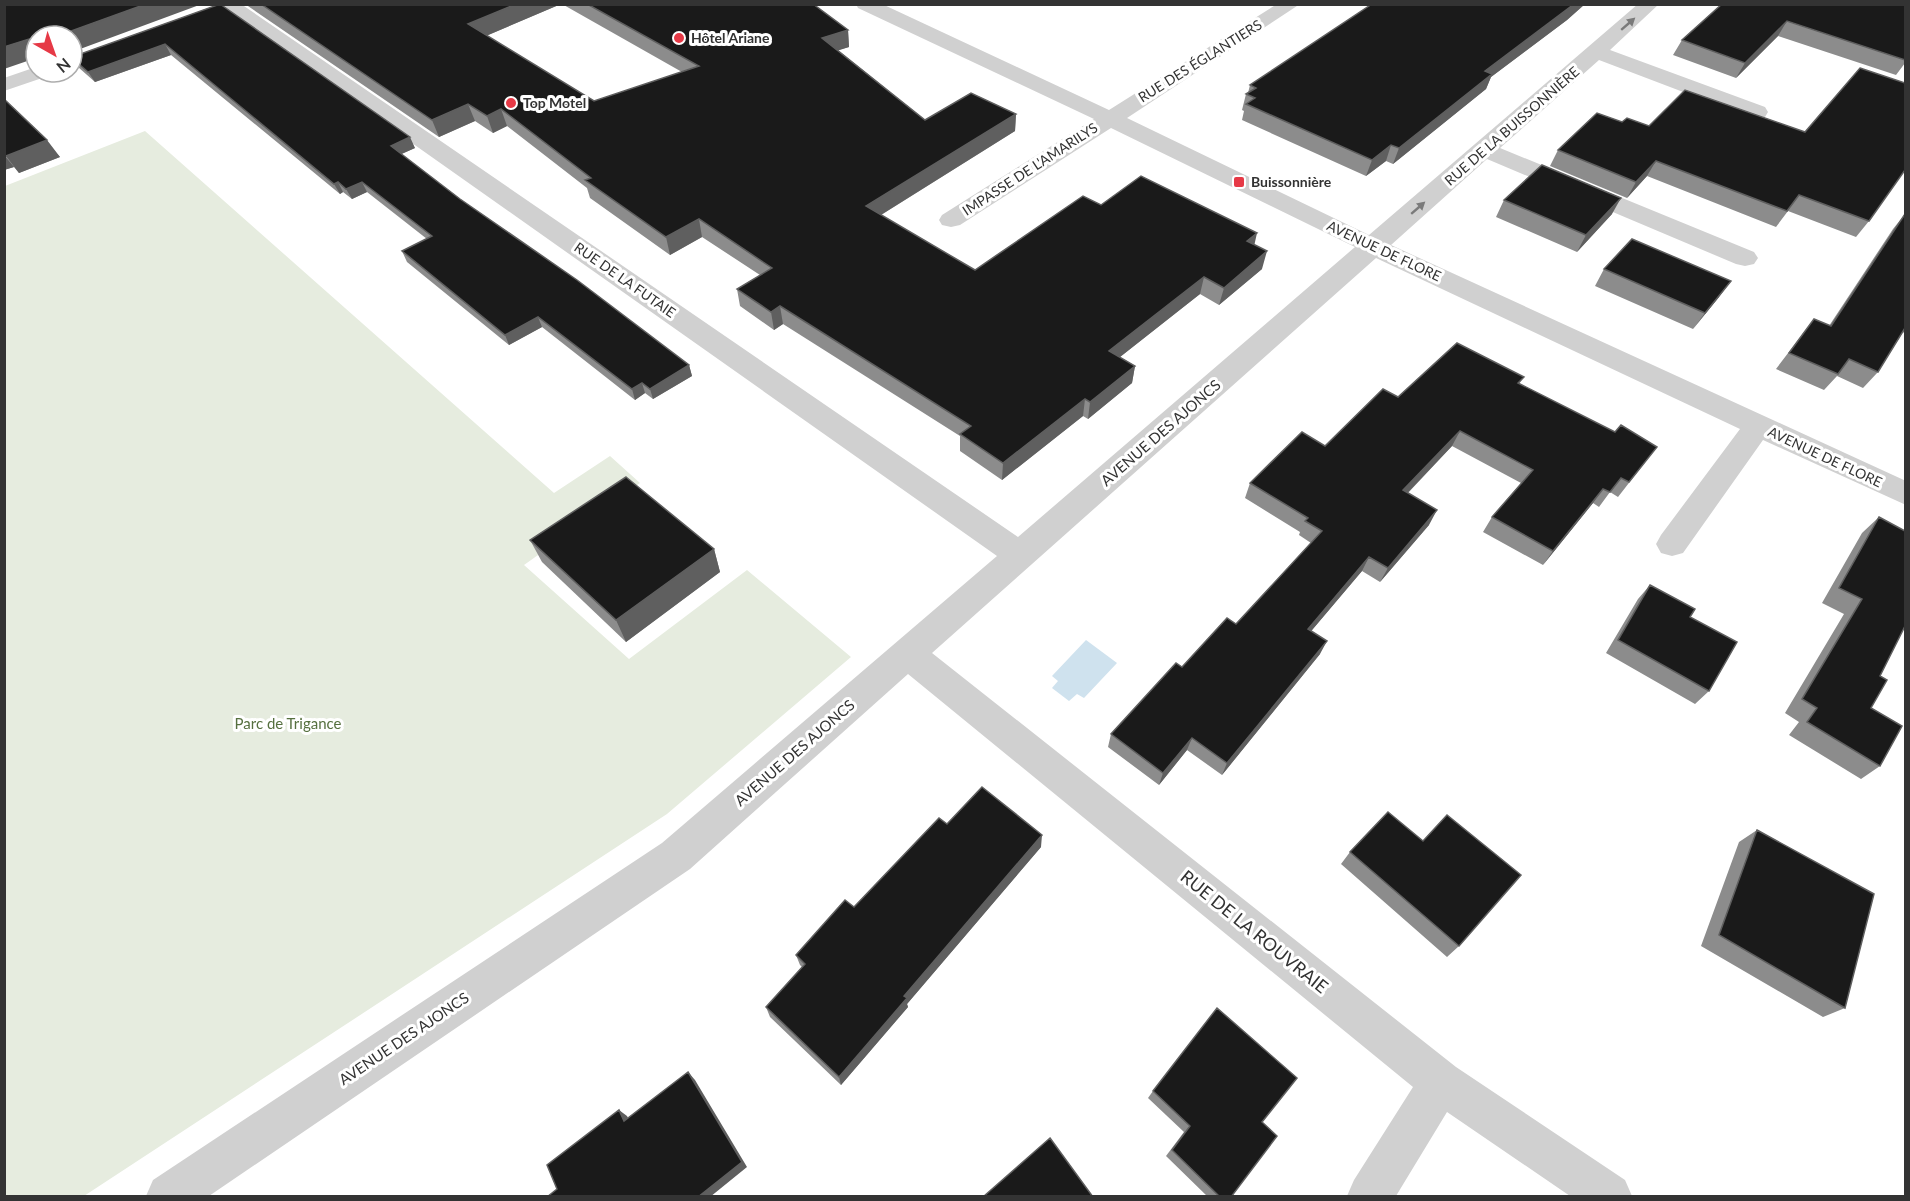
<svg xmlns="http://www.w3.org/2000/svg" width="1910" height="1201" viewBox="0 0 1910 1201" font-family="Lato,sans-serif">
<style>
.green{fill:#e6ecdf}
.water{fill:#cfe2ee}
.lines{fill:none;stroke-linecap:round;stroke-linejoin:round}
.street{fill:#d0d0d0;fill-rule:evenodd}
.wall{fill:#8c8c8c}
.shaded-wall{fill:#5f5f5f}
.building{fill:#1a1a1a;stroke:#5f5f5f;stroke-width:1.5}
.oneway{fill:#7a7a7a}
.poi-dot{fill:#e63946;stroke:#fff;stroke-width:2}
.labels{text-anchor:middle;stroke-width:6;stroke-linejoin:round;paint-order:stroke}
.far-poi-label{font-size:14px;font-weight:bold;fill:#333;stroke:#fff;text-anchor:start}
.far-street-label{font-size:14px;fill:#333;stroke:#fff}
.street-label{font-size:15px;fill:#333;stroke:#fff}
.park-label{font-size:15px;fill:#56703f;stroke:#fff}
.near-street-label{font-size:18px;fill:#333;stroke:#fff}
</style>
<rect width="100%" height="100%" fill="#fff"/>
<path class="green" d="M145,131L554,493L610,456L640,483L524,565L629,659L747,570L851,657L667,814L84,1196H5V186Z"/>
<path class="water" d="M1086,640L1117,663L1084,698L1077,694L1069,701L1052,688L1058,681L1052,676Z"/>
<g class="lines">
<path class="street" d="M220,4H241L1018,537L1355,247L1111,128L960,225L951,227L942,225L939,220L942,215L1094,119L858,8L856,4H882L1109,110L1277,4H1300L1127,118L1369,235L1638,4H1659L1610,50L1765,107L1768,112L1765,117L1757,119L1749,117L1599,60L1500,148L1754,252L1758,258L1754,264L1745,266L1736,264L1487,159L1391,245L1906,481V505L1763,440L1683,553L1672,556L1661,553L1656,544L1661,535L1740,429L1376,258L932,653L1456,1067L1625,1180L1632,1196H1570L1447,1112L1396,1196H1347L1354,1180L1413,1087L908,674L690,869L209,1196H146L153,1180L662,843L997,556L222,9Z
M36,67V72H52L48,76L4,91V78Z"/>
</g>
<path class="wall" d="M220,4L415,148L401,154L460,199L689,365L692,376L653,399L645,393L635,400L542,327L509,345L407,262L402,251L427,239L367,192L352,199L343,192L340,194L171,55L95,82L78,67L72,58Z
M245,4H561L486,36L594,101L682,72L562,4H813L848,30L849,47L838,50L925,120L1016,114L1015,131L881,215L975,270L1101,205L1254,245L1262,269L1219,305L1200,294L1120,357L1135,366L1132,383L1088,419L1083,416L1002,480L960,451V436L783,324L774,330L740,306L737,289L760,275L702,237L670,255L590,198L587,188L507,126L493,133L475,121L439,137Z
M1372,4H1585L1567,20L1491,77L1486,89L1393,164L1386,161L1366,176L1242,120L1244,111L1242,110L1246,94L1248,93L1250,85Z
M1722,4H1905V63L1896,75L1778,36L1736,78L1673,55L1682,40Z
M4,99L60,157L19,173L14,167L4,170Z
M1597,113L1869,221L1856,237L1788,211L1776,227L1647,176L1627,198L1550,166L1558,150Z
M1504,200L1612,214L1577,252L1496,217Z
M1905,214V334L1903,332L1878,372L1863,388L1837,376L1824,390L1776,369L1814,319L1829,326L1893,229Z
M1604,269L1719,297L1693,329L1595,286Z
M1524,377L1519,384L1646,461L1618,497L1610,492L1599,507L1593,503L1543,565L1483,532L1492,517L1521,483L1452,446L1408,493L1429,525L1380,582L1362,571L1311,631L1320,654L1222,775L1187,750L1159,785L1108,747L1111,734L1182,667L1236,624L1311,543L1299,535L1300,532L1245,498L1250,483L1325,446L1398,397Z
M1879,517L1880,676L1871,708L1880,766L1861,779L1789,735L1799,722L1785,713L1844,614L1822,603L1862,533Z
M530,540L714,549L720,572L626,642L542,562Z
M1650,585L1709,691L1695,704L1606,653L1638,599Z
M947,824L1041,847L907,1004L908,1007L841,1085L770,1017L766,1007L802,967L800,965L796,955L854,907Z
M1757,830L1845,1008L1823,1017L1701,946L1739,842Z
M1350,852L1459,946L1447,957L1341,864Z
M1153,1091L1262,1122L1231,1197H1208L1166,1156L1184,1132L1148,1098Z"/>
<path class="shaded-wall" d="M146,4H202L72,52V36H60V35Z
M516,4H561L474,41L468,24Z
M1574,4H1585L1567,20L1491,77L1486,89L1393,164L1399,148L1485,71Z
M1787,21L1778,36L1736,78L1745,63Z
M848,30L849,47L824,55L822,38Z
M48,33L50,36H38Z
M36,37V58L4,69V47Z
M165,44L171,55L95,82L88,72Z
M468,104L475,121L439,137L432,120Z
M501,109L507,126L493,133L487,116Z
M1016,114L1015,131L868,223L866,206Z
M410,137L415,148L395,157L391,146Z
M47,140L60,157L19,173L6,156Z
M1391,145L1386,161L1366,176L1372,160Z
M4,155L14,167L4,170Z
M1656,161L1647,176L1627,198L1636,182Z
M338,182L343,192L340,194L334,184Z
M362,182L367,192L352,199L346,189Z
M1621,198L1612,214L1577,252L1586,235Z
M699,219L702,237L670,255L666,237Z
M1257,233L1253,251L1247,241Z
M1267,251L1262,269L1219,305L1224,288Z
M1204,277L1200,294L1106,368L1109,351Z
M1731,281L1719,297L1693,329L1705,313Z
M780,306L783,324L774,330L771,312Z
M538,317L542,327L509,345L505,335Z
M689,365L692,376L653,399L650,389Z
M1135,366L1132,383L1088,419L1090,402Z
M642,383L645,393L635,400L632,389Z
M1085,399L1083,416L1002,480L1003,463Z
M1460,431L1452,446L1396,505L1403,490Z
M1603,489L1593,503L1543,565L1553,551Z
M1437,510L1429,525L1380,582L1388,568Z
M714,549L720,572L626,642L616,620Z
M1369,557L1362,571L1302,642L1308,629Z
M1327,641L1320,654L1222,775L1227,763Z
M1192,738L1187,750L1159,785L1163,773Z
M1042,835L1041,847L907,1004L908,1007L841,1085L839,1077L904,996Z
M688,1072L695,1080L747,1167L710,1197H698Z
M619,1110L627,1116L633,1127L624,1121Z"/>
<path class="building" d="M4,4H146L60,35V36H51L48,33L4,47Z
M220,4L410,137L391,146L460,199L577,280L689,365L650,389L642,383L632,389L538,317L505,335L402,251L432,236L362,182L346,189L338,182L334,184L165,44L88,72L72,58V57Z
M261,4H516L468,24L594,101L699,66L587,4H813L848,30L822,38L925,120L971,93L1016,114L866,206L975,270L1083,196L1101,205L1141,176L1257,233L1247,241L1267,251L1224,288L1204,277L1109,351L1135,366L1090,402L1085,399L1003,463L960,434L971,426L780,306L771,312L737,289L772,268L699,219L666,237L585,180L591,178L501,109L487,116L468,104L432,120Z
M1372,4H1574L1485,71L1492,74L1399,148L1391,145L1372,160L1246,104L1255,98L1246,94L1256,88L1250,85Z
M1722,4H1905V60L1787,21L1745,63L1682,40Z
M1860,68L1905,83V170L1869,221L1799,195L1787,211L1656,161L1636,182L1558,150L1597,113L1622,122L1627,118L1649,126L1685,90L1805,132Z
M4,99L47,140L6,156L4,154Z
M1542,165L1621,198L1586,235L1504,200Z
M1905,214V328L1878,372L1849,359L1838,374L1789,353L1814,319L1831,326Z
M1632,239L1731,281L1705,313L1604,269Z
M1457,343L1524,377L1518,383L1615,432L1621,425L1657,447L1629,482L1621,478L1610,492L1603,489L1553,551L1492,517L1533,470L1460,431L1403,490L1437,510L1388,568L1369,557L1308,629L1327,641L1227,763L1192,738L1163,773L1111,734L1176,663L1182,667L1227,618L1236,624L1322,531L1305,521L1308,518L1250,483L1302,432L1325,446L1383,389L1398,397Z
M626,477L714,549L616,620L530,540Z
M1879,517L1905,531V626L1880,676L1887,680L1871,708L1902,726L1880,766L1807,722L1817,708L1802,699L1862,599L1839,588Z
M1650,585L1695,609L1690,617L1737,642L1709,691L1618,640Z
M982,787L1042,835L904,996L907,998L839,1077L766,1007L805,964L796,955L845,900L854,907L939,818L947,824Z
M1388,812L1423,841L1447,815L1521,875L1459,946L1350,852Z
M1757,830L1874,894L1845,1008L1719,935Z
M1217,1008L1297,1078L1262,1122L1277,1136L1231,1197H1220L1172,1150L1190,1126L1153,1091Z
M688,1072L742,1162L698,1197H547L557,1189L547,1165L619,1110L624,1121Z
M1050,1138L1093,1197H983Z"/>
<defs><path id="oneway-solid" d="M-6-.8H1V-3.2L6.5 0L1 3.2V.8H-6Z" transform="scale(1.5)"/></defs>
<g class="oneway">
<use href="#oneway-solid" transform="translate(1628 24) rotate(-41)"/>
<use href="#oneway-solid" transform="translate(1418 208) rotate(-41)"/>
</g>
<g class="poi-dot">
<circle cx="679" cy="38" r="6"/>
<circle cx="511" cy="103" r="6"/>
<rect x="1233" y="176" width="12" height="12" rx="3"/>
</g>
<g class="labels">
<g class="far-poi-label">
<text x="691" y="43">Hôtel Ariane</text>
<text x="523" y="108">Top Motel</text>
<text x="1251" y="187">Buissonnière</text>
</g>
<g class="far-street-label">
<text transform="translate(1200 61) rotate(-32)" y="5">RUE DES ÉGLANTIERS</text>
<text transform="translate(1512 126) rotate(-41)" y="5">RUE DE LA BUISSONNIÈRE</text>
<text transform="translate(1030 169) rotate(-33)" y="5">IMPASSE DE L'AMARILYS</text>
<text transform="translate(1384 251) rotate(25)" y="5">AVENUE DE FLORE</text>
<text transform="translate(625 280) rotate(35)" y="5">RUE DE LA FUTAIE</text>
<text transform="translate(1825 457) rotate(25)" y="5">AVENUE DE FLORE</text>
</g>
<g class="street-label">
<text transform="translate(1161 433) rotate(-41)" y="5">AVENUE DES AJONCS</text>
<text transform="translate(795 753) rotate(-41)" y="5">AVENUE DES AJONCS</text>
<text transform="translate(404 1039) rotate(-34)" y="5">AVENUE DES AJONCS</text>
</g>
<g class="park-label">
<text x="288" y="729">Parc de Trigance</text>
</g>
<g class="near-street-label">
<text transform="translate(1254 932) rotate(39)" y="6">RUE DE LA ROUVRAIE</text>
</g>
</g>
<rect width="1910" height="1201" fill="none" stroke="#333333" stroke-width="12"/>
<g transform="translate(54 54) rotate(140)"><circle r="28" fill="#ffffff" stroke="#adadad" stroke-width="1.5"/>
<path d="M0-4.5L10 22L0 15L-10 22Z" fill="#e63946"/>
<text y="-9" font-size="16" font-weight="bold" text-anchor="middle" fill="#333333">N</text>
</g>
</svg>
